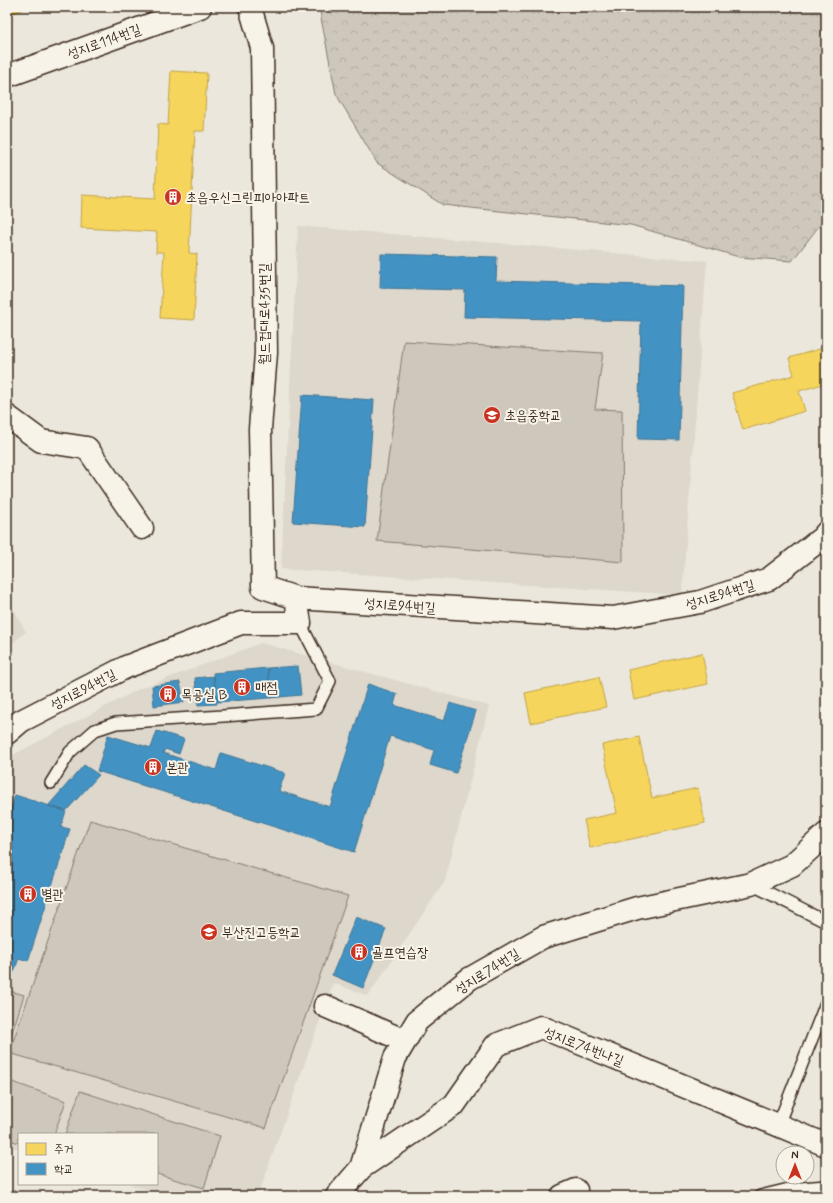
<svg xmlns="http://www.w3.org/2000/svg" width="833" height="1203" viewBox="0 0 833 1203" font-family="Mynerve,'Poor Story',sans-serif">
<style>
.built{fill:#ddd7cc}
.forest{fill:url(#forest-crowns);stroke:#84796d}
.green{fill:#cec8bc;stroke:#84796d}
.homes{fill:#f6d55c;stroke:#bea249}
.schools{fill:#4393c3;stroke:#417492}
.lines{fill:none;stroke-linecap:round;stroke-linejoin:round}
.service-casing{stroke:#3b2a1e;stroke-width:14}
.minor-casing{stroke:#3b2a1e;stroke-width:25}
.service{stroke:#f7f3e8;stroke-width:11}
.minor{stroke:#f7f3e8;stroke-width:22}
.labels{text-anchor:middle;stroke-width:4;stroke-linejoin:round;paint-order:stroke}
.street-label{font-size:14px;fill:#3b2a1e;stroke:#f7f3e8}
.poi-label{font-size:14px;fill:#3b2a1e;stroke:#f7f3e8;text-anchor:start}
</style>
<defs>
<pattern id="forest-crowns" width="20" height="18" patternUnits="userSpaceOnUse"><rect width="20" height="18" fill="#cec8bc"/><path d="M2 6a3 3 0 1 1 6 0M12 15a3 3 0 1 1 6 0" fill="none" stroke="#b2aca1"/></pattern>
</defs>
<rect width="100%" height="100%" fill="#ece7dc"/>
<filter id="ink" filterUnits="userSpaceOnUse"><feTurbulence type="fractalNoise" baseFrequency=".025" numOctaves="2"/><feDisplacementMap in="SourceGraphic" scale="8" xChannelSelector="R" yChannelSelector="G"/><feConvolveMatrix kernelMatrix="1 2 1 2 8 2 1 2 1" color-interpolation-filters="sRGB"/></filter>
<g filter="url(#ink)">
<path class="built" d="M298,226L707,261L682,595L281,569Z
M7,597L26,632L7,648Z
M261,643L489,706L445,881L368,996L333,983L258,1196H167L129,1184H157V1134H19V1149L7,1145V758L141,688Z"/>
<path class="forest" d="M320,7H826V217L792,261L739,257L631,225L443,205L377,163L336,94L321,18Z"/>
<path class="green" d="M404,341L603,353L595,409L622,410L623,562L377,541Z
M90,820L348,896L266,1128L9,1053Z
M7,990L24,995L7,1049Z
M7,1080L66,1101L54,1134H19V1143L7,1139Z
M80,1091L220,1136L204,1188L157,1174V1134H65Z"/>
<path class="homes" d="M7,7H30L7,15Z
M171,71L207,73L204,131H195L189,253L197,254L194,320L160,318L164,252H156L157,232L81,228L82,195L155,199L158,124L168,125Z
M826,347V383L799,391L805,411L743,430L732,393L794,375L789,358Z
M702,653L708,684L634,700L628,670Z
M599,677L606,707L531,723L525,693Z
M639,737L652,798L698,788L705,823L590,848L584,820L617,813L602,745Z"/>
<path class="schools" d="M381,254L497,257L496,281L683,286L679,440L638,439L641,321L464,317L465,290L380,288Z
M302,395L374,400L365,527L293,522Z
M298,666L301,695L270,698L268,668Z
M268,668L270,698L217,702L213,673Z
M214,676L217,704L198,705L195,678Z
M180,682L184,702L154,706L152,686Z
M368,684L397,694L394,705L444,721L450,703L476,711L456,773L430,765L434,750L390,736L354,852L97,771L108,735L151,748L157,731L184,739L179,754L165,749L163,753L216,770L221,753L285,773L279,791L330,807Z
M84,765L99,775L66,811L48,806Z
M15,795L66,811L61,827L70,829L28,961L19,958L14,972L7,970V810L10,811Z
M356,917L386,929L363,988L332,975Z"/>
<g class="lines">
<g class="service-casing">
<path id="service" d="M51,783L70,752L95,730L116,723L223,716L316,709L330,681L300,623
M751,884L826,922
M778,1125L826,1003
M760,1196L789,1189L826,1186"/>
</g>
<g class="minor-casing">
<path id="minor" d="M250,7L262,48L266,353L260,429L263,587L296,598L613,618L700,602L769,579L822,538L826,533
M7,76L200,7
M7,416L41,441L87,448L142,528
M7,733L21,721L126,667L241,623H300L296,598
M325,1006L405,1041
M361,1168L454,1105L496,1045L541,1027L826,1145
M337,1196L361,1168L395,1058L417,1021L469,979L543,937L637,908L751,884L792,865L826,834
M562,1196L576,1190"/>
</g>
<use href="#service" class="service"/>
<use href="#minor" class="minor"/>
</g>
</g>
<defs>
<g id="building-disc" transform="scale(0.9)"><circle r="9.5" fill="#c8321e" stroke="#f7f3e8"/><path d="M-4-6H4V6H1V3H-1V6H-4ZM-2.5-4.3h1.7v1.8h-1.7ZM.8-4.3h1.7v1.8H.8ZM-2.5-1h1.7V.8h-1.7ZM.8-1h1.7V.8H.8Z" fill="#fff"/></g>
<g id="school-disc" transform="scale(0.9)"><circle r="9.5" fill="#c8321e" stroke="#f7f3e8"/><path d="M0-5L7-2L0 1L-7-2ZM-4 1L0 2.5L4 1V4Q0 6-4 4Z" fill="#fff"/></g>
</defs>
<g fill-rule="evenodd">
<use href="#building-disc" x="173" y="197"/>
<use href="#school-disc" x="492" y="415"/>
<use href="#building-disc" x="242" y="687"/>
<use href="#building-disc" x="168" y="694"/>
<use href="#building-disc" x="153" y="767"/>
<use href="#building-disc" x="28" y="894"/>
<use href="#school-disc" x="209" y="932"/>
<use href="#building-disc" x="359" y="952"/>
</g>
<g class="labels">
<g class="street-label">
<text transform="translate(104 41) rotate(-20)" y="5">성지로114번길</text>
<text transform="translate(264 314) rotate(-90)" y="5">월드컵대로435번길</text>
<text transform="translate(720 594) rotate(-17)" y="5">성지로94번길</text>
<text transform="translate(400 605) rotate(4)" y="5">성지로94번길</text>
<text transform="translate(83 689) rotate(-27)" y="5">성지로94번길</text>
<text transform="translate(487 971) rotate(-32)" y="5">성지로74번길</text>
<text transform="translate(584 1046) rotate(21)" y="5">성지로74번나길</text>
</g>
<g class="poi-label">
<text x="186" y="202">초읍우신그린피아아파트</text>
<text x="505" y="420">초읍중학교</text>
<text x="255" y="692">매점</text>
<text x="181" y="699">목공실 B</text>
<text x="166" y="772">본관</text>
<text x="41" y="899">별관</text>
<text x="222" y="937">부산진고등학교</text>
<text x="372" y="957">골프연습장</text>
</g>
</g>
<rect width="833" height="1203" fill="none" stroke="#f7f3e8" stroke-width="24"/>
<rect x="12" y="12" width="809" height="1179" fill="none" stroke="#3b2a1e" stroke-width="1.5" filter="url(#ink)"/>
<rect x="18" y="1133" width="140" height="52" fill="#f7f3e8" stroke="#aca397"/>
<rect x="26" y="1143" width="20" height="12" fill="#f6d55c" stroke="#aca397"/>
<text x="54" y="1153" font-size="12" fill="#3b2a1e">주거</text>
<rect x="26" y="1163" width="20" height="12" fill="#4393c3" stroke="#aca397"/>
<text x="54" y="1173" font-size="12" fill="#3b2a1e">학교</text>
<g transform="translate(795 1165)"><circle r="19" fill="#f7f3e8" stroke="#aca397"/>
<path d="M0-3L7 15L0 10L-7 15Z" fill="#c8321e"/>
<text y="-6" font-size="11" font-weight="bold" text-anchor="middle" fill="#3b2a1e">N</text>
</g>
</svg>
